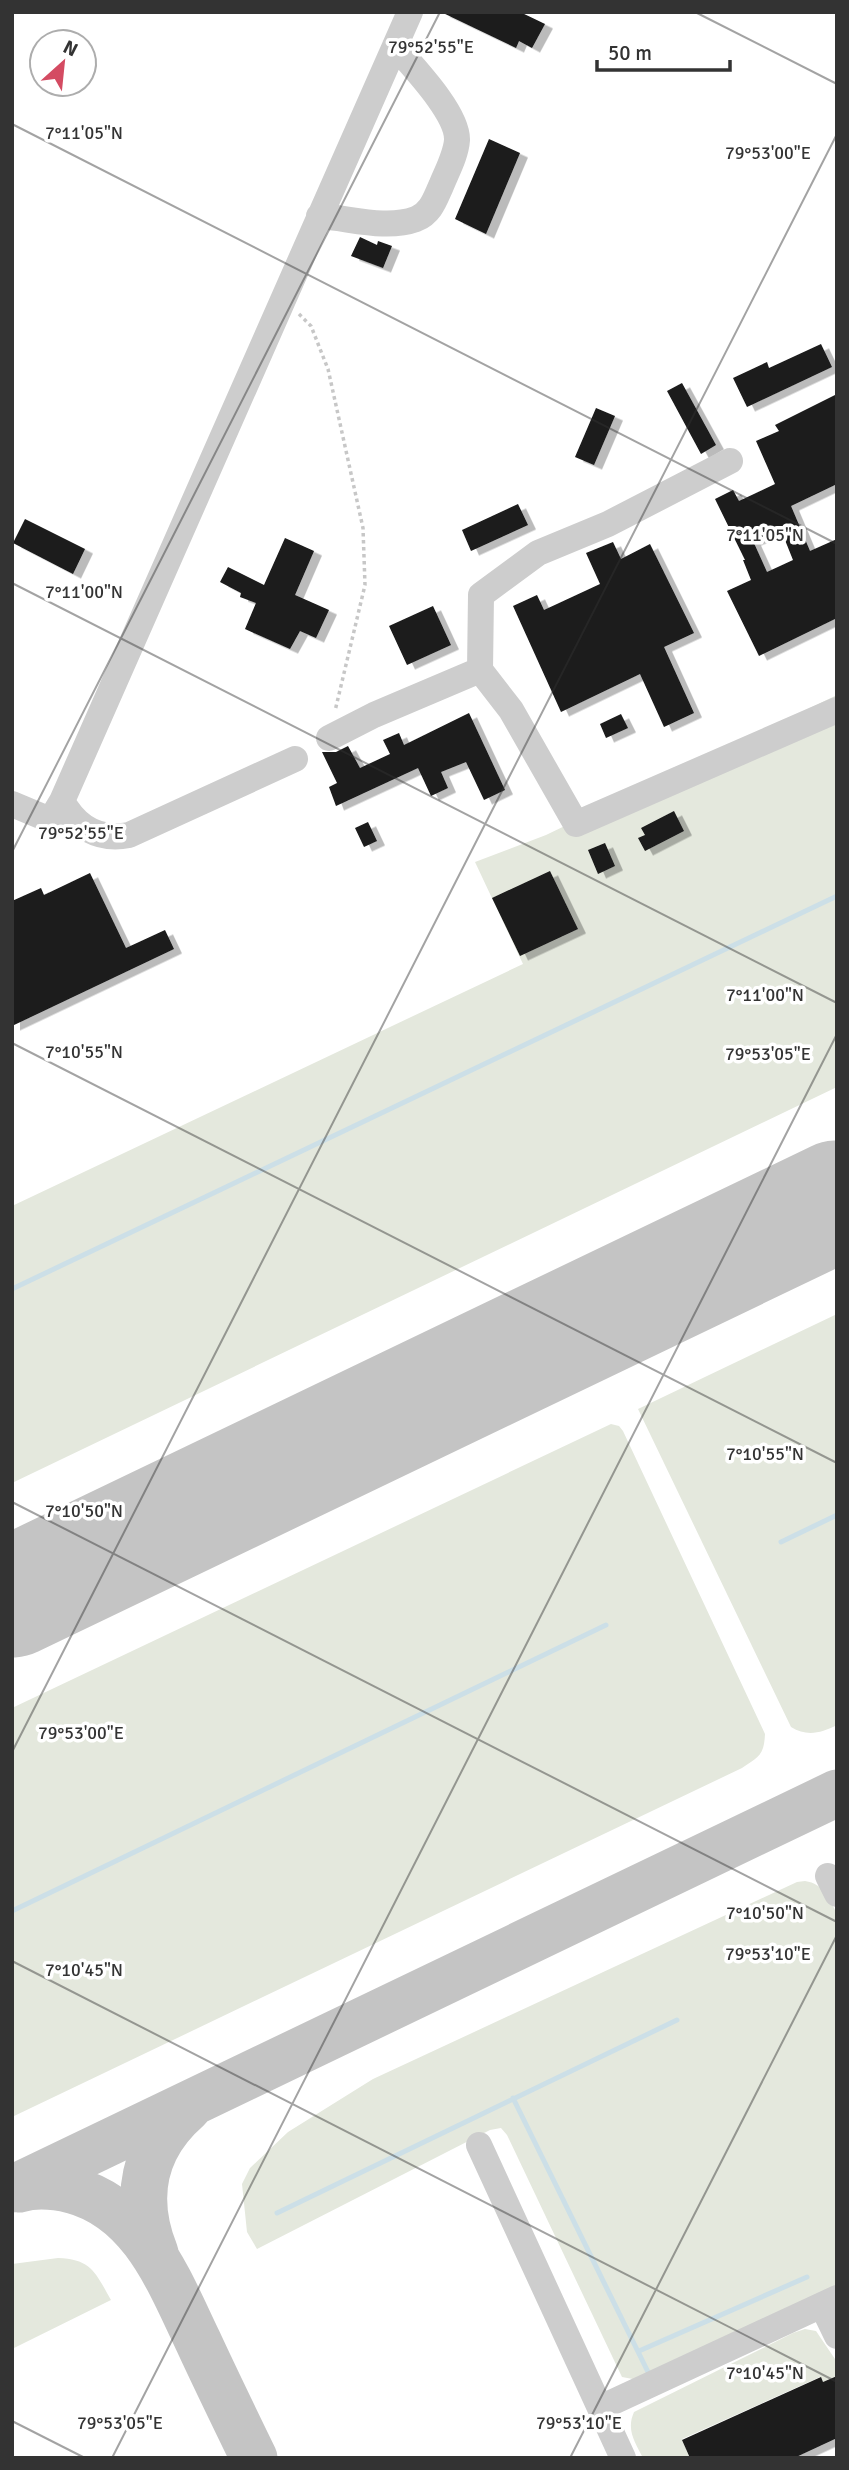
<svg xmlns="http://www.w3.org/2000/svg" width="849" height="2470" viewBox="0 0 849 2470" font-family="Signika,sans-serif">
<style>
.green{fill:#e4e8dd}
.lines{fill:none;stroke-linecap:round;stroke-linejoin:round}
.stream{stroke:#ccdfe7;stroke-width:5}
.taxiway{stroke:#c4c4c4;stroke-width:47}
.runway{stroke:#c4c4c4;stroke-width:121}
.building{fill:#1a1a1a;fill-rule:evenodd;filter:url(#shadow)}
.path{stroke:#c7c7c7;stroke-width:3.5;stroke-dasharray:3.5 3.5;stroke-linecap:butt}
.minor{stroke:#cdcdcd;stroke-width:26}
.ticks{fill:none;stroke:#333;stroke-width:2;stroke-opacity:0.45}
.ticks-label{font-size:18px;text-anchor:middle;fill:#333;stroke:#fff;stroke-width:7;stroke-linejoin:round;paint-order:stroke}
</style>
<defs>
<filter id="shadow"><feDropShadow dx="8" dy="4.5" stdDeviation="0" flood-color="#0004"/></filter>
</defs>
<rect width="100%" height="100%" fill="#fff"/>
<path class="green" d="M837,695V1087L12,1483V1206L523,964L475,862L546,835Z
M837,1314V1725C821,1733 807,1737 791,1727L638,1409Z
M611,1424L619,1426L623,1431L765,1734C764,1755 759,1757 742,1768L12,2117V1708Z
M805,1881C824,1884 829,1898 837,1914V2291L638,2380L622,2377L507,2135L501,2128L490,2130L257,2249L247,2232L242,2184L250,2168L288,2132L373,2079L797,1882Z
M58,2258C92,2259 96,2274 111,2300L12,2349V2264Z
M805,2329L816,2331L837,2362V2376L823,2382L820,2377L682,2439L690,2458H643C635,2442 626,2430 634,2412L793,2333Z"/>
<g class="lines">
<path class="stream" d="M12,1289L837,896
M781,1542L837,1515
M12,1911L606,1625
M513,2098L650,2376
M277,2213L677,2020
M639,2351L807,2277"/>
<path class="taxiway" d="M12,2189L837,1793
M19,2189C37,2184 55,2186 72,2190C143,2209 169,2281 198,2341C216,2380 235,2419 254,2458
M155,2253C133,2198 143,2147 188,2108"/>
<path class="runway" d="M12,1597L837,1201"/>
</g>
<path class="building" d="M441,12H520L545,24L532,48L519,41L516,48Z
M489,139L520,153L486,234L455,219Z
M360,237L377,245L378,241L392,246L383,268L351,256Z
M821,344L832,367L747,407L733,378L767,362L769,368Z
M682,383L716,445L701,454L667,391Z
M837,394V484L791,506L810,551L837,539V618L759,656L727,591L751,580L743,560H745L715,499L733,490L739,501L775,484L756,441L779,431L775,425ZM781,530L793,560L767,572L753,541Z
M596,408L615,416L594,465L575,457Z
M518,504L528,525L471,551L462,530Z
M25,519L85,549L73,574L13,543Z
M285,538L314,551L295,595L329,610L316,638L300,631L290,649L245,629L256,603L240,597L241,593L220,582L228,567L264,585Z
M613,542L621,559L650,544L694,633L664,647L694,713L664,727L640,674L561,712L513,606L537,595L544,610L600,584L586,553Z
M433,606L451,645L407,665L389,626Z
M469,713L505,790L484,800L466,762L441,772L448,788L431,796L418,768L336,806L329,787L337,783L322,752H336L348,746L360,768L390,754L383,740L399,733L404,745Z
M621,714L628,728L606,738L600,724Z
M674,811L684,831L645,851L638,838L645,835L641,828Z
M368,822L377,841L364,847L355,828Z
M605,843L615,866L598,874L588,850Z
M550,871L578,929L520,956L492,898Z
M90,873L126,948L165,930L174,949L12,1026V901L41,888L44,895Z
M837,2376V2438L794,2458H690L682,2440L821,2377L823,2382Z"/>
<g class="lines">
<path class="path" d="M299,314L311,326L328,369L363,528L365,585L335,711"/>
<path class="minor" d="M319,216C350,218 386,230 416,219C431,213 435,199 441,186C447,171 456,155 457,140C458,113 412,66 395,46
M480,670L511,710L576,824L837,710
M329,738L374,715L480,670L481,595L538,553L608,524L730,461
M62,801C76,827 98,841 129,835L295,759
M12,804L43,817L53,816L62,801L410,12
M828,1876L837,1894
M479,2145L623,2458
M822,2305L837,2336
M600,2408L837,2298"/>
</g>
<path class="ticks" d="M695,12L837,84M12,124L837,544M12,583L837,1003M12,852L440,12M12,1043L837,1463M12,1502L837,1922M12,1752L837,134M12,1961L837,2382M12,2421L85,2458M112,2458L837,1034M570,2458L837,1935"/>
<g class="ticks-label">
<text x="431" y="53">79°52'55"E</text>
<text x="84" y="139">7°11'05"N</text>
<text x="768" y="159">79°53'00"E</text>
<text x="765" y="541">7°11'05"N</text>
<text x="84" y="598">7°11'00"N</text>
<text x="81" y="839">79°52'55"E</text>
<text x="765" y="1001">7°11'00"N</text>
<text x="84" y="1058">7°10'55"N</text>
<text x="768" y="1060">79°53'05"E</text>
<text x="765" y="1460">7°10'55"N</text>
<text x="84" y="1517">7°10'50"N</text>
<text x="81" y="1739">79°53'00"E</text>
<text x="765" y="1919">7°10'50"N</text>
<text x="768" y="1960">79°53'10"E</text>
<text x="84" y="1976">7°10'45"N</text>
<text x="765" y="2379">7°10'45"N</text>
<text x="120" y="2429">79°53'05"E</text>
<text x="579" y="2429">79°53'10"E</text>
</g>
<rect width="849" height="2470" fill="none" stroke="#333333" stroke-width="28"/>
<g transform="translate(63 63) rotate(27)"><circle r="33" fill="#ffffff" stroke="#adadad" stroke-width="2"/>
<path d="M0-5L12 26L0 18L-12 26Z" fill="#d44b62"/>
<text y="-10" font-size="19" font-weight="bold" text-anchor="middle" fill="#333333">N</text>
</g>
<path d="M597 60v10h133v-10" fill="none" stroke="#333333" stroke-width="3.5"/>
<text x="608" y="60" font-size="21" fill="#333333" stroke="#ffffff" stroke-width="5" paint-order="stroke">50 m</text>
</svg>
